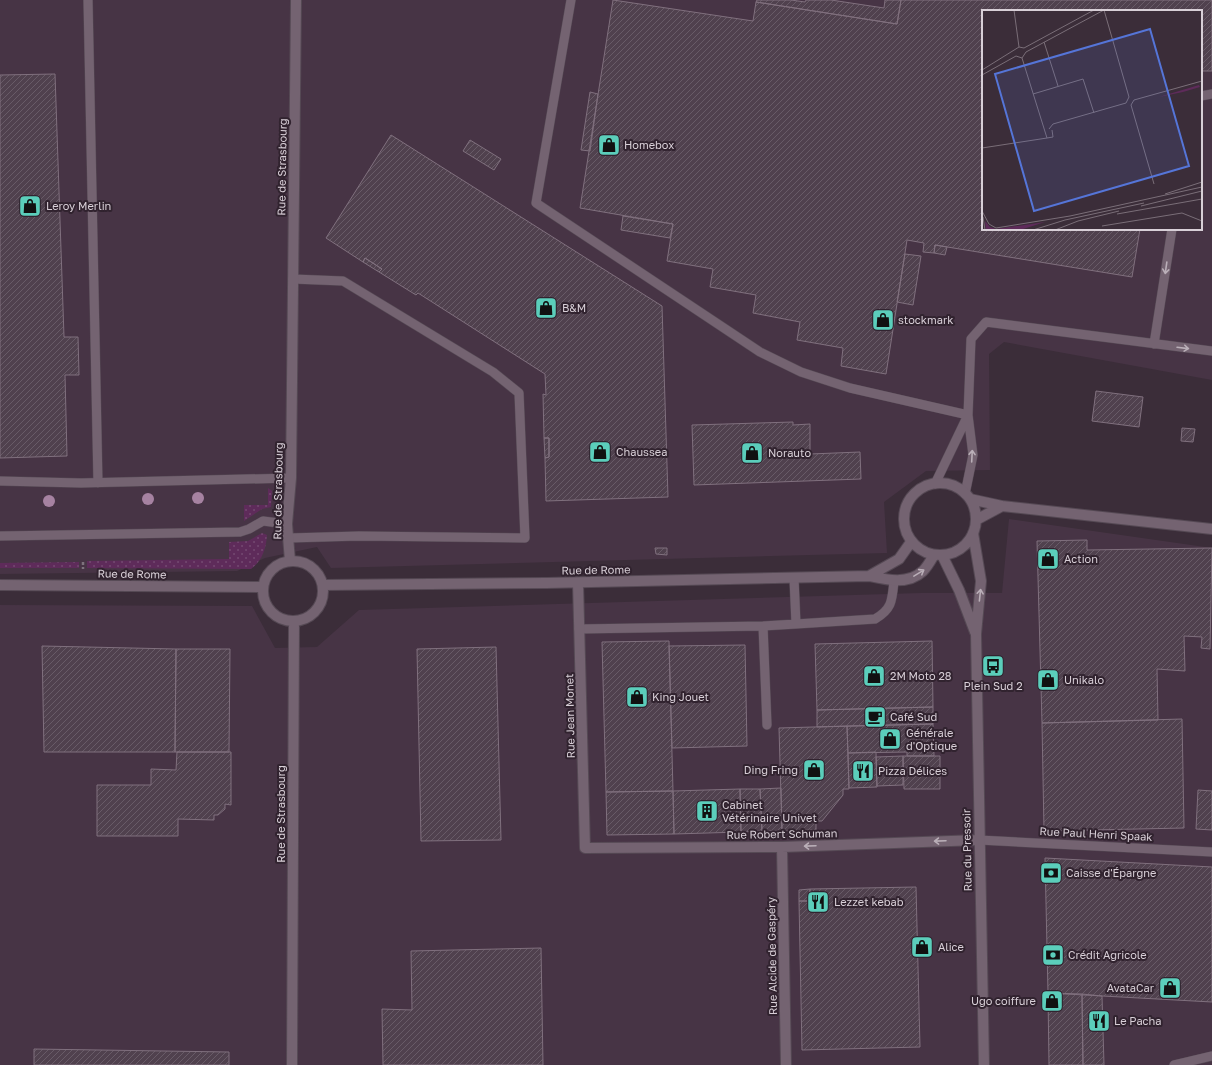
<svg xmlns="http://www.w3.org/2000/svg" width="1212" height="1065" viewBox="0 0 1212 1065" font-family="'Golos Text',sans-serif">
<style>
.built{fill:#473445;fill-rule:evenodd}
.grass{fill:url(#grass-dots)}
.building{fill:url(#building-hatch);stroke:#80707e}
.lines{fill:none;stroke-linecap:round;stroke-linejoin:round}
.lane-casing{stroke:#554954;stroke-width:10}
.street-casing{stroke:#554954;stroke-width:12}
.path{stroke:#7e727d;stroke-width:2.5;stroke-dasharray:3 2;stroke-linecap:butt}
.lane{stroke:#746371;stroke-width:9}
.street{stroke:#746371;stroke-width:10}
.tree{fill:#a682a1}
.oneway{stroke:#baafb8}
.labels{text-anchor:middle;stroke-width:4;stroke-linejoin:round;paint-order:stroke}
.poi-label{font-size:11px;fill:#d8cfd7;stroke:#31232f;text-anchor:start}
.street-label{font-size:11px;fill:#d8cfd7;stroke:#31232f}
.inset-road{fill:none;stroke:#7a6e78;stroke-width:1}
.view{fill:#5575d8;fill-opacity:0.15;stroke:#5575d8;stroke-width:2}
.inset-edge{fill:none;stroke:#d8cfd7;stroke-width:2}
</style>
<defs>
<pattern id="grass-dots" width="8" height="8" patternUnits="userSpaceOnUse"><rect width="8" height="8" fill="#5e2b5a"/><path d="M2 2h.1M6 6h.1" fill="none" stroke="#744971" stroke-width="1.8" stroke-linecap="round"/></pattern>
<pattern id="building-hatch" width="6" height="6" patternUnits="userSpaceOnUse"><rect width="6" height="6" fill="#50414e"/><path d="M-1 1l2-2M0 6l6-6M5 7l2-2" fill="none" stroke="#685b67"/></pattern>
</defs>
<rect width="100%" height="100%" fill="#3b2d39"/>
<path class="built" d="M0,0H1212V380L1004,342L989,354L990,470L926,471L884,502L887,553L331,568L317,547L265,558L237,571L0,574ZM983,11H1201V229H983Z
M1009,519L1212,548V1065H0V605L252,606L275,648L317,647L359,610L921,593H1002Z"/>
<path class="grass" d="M268,488L272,491L271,507L262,509L244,521V505H268Z
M262,533L267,535C266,549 262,561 251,569L87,568V561L229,559V542L248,541Z
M79,562V568H0V563Z"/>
<path class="building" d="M613,0L753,21L756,2L897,24L901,0H1212V71H1201V11H983V229H1140L1132,277L935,245L934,253L923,252L924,243L907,240L886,374L841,366L843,348L797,340L800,322L753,313L756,295L710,287L713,269L667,261L673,224L580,208Z
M757,0H791L805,2L806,0H831L884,8L885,0H901L897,24L756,2Z
M55,74L64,337H78L79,375H65L67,456L0,458V75Z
M590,92L598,94L590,151L581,150Z
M391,135L662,306L668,497L546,501L545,458L549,457V438H544L543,394L546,395L545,374L418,293L416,295L379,272L382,269L365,258L363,262L326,238Z
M470,140L501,159L494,170L463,151Z
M623,216L673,224L670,238L621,230Z
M935,245L947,247L945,255L934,253Z
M905,254L921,256L913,305L897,302Z
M365,258L382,269L379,272L363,262Z
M1096,391L1143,397L1139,427L1092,421Z
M793,422V425L810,424V454L860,452L861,479L694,485L692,425Z
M1182,428L1195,429L1193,442L1181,441Z
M544,438H549V457L545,458Z
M1087,540V550L1212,548L1210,649L1201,648L1202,637L1184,636L1185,671L1157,669L1158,720L1042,723L1037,541Z
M655,548H667V555L656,554Z
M669,641L673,791L606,792L602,642Z
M932,641L933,707L817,710L815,644Z
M745,645L747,746L672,748L669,646Z
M42,646L176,649L175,752H44Z
M496,647L501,840L421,841L417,649Z
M176,649H230L229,752H175Z
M933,707V724L817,727V710Z
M1182,719L1184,828L1044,831L1042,723Z
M933,724L934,756H907V752L848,753L847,726Z
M847,726L849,789H843V795L822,821H816V830L782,831L779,728Z
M177,752H231V805L225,804V809L218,815H214V820L178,819V836H97V785H151V769L176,770Z
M876,752L877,787L849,788L848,753Z
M903,756H940V789H904Z
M903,756V785L877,786L876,757Z
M781,788L782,831H762L760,789Z
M740,789L741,832L674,834L673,791Z
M740,789H760L762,831L741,832Z
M1198,790L1212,791V830L1196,829Z
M673,791L674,834L607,835L606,792Z
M1045,858L1212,867V1002L1048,993Z
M916,887L920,1047L802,1050L799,901H810V889Z
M810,889V901H799V890Z
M541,948L543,1065H383L382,1009L412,1010L411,951Z
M1048,993L1082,994L1083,1065H1049Z
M1082,994L1102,996L1104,1065H1083Z
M34,1049L229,1052V1065H34Z"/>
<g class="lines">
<g class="lane-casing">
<path id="lane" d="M88,0L98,483
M571,0L536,203L760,352L801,372L850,388L968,415
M1201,96L1212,94
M1154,344L1172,229
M0,481L81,483L291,478
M935,484L968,415
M965,494L973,455L968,415L971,339L986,322L1212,351
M0,536L240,532L249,529L263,521L287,524
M289,538L359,536L525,538L519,393L493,372L343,281L293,279
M796,624L875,619C892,609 892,601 894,581
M763,626L767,725
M579,629L763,626L796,624L794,578
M979,840L1212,852
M1174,1065L1212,1056"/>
</g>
<g class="street-casing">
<path id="street" d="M904 519a36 36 0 1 1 72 0a36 36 0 1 1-72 0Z
M970,499L1002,506L1212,529
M976,520L1002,506
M973,533L981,581L976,634L984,1065
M942,555L959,590L975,632
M290,561L287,524L291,478L296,0
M263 591a30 30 0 1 1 60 0a30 30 0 1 1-60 0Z
M869,576L899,559L911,542
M578,583L585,848L782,847L979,840
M0,585L263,587
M323,585L546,583L869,576C887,580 908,585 923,571C928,566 931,560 934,555
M782,847L786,1065
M292,1065L294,621"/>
</g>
<path class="path" d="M83,562V569"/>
<use href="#lane" class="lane"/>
<use href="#street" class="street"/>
</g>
<g class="tree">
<circle cx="198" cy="498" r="6"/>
<circle cx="148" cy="499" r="6"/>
<circle cx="49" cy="501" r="6"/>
</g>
<defs><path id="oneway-shaft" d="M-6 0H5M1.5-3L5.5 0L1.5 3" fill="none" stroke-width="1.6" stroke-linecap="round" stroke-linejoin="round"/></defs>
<g class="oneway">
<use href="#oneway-shaft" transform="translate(1166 268) rotate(98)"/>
<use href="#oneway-shaft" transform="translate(1183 348) rotate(7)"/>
<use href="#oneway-shaft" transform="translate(972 456) rotate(-87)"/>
<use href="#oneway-shaft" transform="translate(919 573) rotate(-31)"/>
<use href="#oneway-shaft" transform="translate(980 595) rotate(-84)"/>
<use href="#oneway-shaft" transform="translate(940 841) rotate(178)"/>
<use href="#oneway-shaft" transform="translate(810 846) rotate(178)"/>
</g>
<defs>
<g id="shop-square" transform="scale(1.15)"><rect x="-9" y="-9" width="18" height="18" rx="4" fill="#5bcebb" stroke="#31232f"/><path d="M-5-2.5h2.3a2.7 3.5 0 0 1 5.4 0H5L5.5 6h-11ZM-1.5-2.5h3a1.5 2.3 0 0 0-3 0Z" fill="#111"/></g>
<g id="bus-square" transform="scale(1.15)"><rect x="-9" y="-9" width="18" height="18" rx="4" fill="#5bcebb" stroke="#31232f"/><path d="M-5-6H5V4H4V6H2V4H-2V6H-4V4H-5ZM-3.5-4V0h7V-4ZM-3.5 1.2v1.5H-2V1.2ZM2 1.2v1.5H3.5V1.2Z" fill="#111"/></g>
<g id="cafe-square" transform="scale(1.15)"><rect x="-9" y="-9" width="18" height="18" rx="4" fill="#5bcebb" stroke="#31232f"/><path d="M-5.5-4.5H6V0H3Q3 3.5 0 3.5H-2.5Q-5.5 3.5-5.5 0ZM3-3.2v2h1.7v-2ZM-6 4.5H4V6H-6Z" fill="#111"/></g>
<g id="restaurant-square" transform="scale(1.15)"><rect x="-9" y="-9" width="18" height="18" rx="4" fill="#5bcebb" stroke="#31232f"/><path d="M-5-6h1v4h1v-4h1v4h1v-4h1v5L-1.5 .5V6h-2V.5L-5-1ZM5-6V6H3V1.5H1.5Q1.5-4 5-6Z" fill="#111"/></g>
<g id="building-square" transform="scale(1.15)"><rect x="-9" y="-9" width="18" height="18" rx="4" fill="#5bcebb" stroke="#31232f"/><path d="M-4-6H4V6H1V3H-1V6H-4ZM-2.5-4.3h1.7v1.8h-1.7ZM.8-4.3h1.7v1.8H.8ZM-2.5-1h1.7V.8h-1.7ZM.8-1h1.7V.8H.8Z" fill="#111"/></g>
<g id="bank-square" transform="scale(1.15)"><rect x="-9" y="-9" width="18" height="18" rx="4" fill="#5bcebb" stroke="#31232f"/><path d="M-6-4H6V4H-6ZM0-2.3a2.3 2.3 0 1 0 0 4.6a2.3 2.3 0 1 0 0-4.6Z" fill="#111"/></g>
</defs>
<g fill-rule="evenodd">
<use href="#shop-square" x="609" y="145"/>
<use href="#shop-square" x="30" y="206"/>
<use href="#shop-square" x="546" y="308"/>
<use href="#shop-square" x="883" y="320"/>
<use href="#shop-square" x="600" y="452"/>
<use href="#shop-square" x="752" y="453"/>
<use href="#shop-square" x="1048" y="559"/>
<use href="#bus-square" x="993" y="666"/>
<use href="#shop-square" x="874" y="676"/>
<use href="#shop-square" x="1048" y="680"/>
<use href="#shop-square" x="637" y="697"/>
<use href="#cafe-square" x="875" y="717"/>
<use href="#shop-square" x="890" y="739"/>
<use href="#shop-square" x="814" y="770"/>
<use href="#restaurant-square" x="863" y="771"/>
<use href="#building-square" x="707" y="811"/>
<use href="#bank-square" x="1051" y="873"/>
<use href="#restaurant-square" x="818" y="902"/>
<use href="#shop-square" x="922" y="947"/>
<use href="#bank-square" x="1053" y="955"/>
<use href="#shop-square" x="1170" y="988"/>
<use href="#shop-square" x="1052" y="1001"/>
<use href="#restaurant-square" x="1099" y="1021"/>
</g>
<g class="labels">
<g class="poi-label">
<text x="624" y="149">Homebox</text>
<text x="46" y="210">Leroy Merlin</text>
<text x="562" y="312">B&amp;M</text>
<text x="898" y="324">stockmark</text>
<text x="616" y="456">Chaussea</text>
<text x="768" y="457">Norauto</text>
<text x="1064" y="563">Action</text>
<text x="890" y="680">2M Moto 28</text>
<text x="1064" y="684">Unikalo</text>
<text x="993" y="690" text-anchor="middle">Plein Sud 2</text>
<text x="652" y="701">King Jouet</text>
<text x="890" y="721">Café Sud</text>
<text x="906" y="737">Générale<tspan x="906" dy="13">d'Optique</tspan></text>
<text x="798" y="774" text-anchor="end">Ding Fring</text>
<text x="878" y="775">Pizza Délices</text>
<text x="722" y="809">Cabinet<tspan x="722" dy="13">Vétérinaire Univet</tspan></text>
<text x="1066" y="877">Caisse d'Épargne</text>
<text x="834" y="906">Lezzet kebab</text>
<text x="938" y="951">Alice</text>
<text x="1068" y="959">Crédit Agricole</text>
<text x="1154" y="992" text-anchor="end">AvataCar</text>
<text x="1036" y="1005" text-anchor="end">Ugo coiffure</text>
<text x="1114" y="1025">Le Pacha</text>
</g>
<g class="street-label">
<text transform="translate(282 167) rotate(-89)" y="4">Rue de Strasbourg</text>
<text transform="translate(278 491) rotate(-89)" y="4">Rue de Strasbourg</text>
<text transform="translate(596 570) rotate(-1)" y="4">Rue de Rome</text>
<text transform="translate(132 574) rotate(1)" y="4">Rue de Rome</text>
<text transform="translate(570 716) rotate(-91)" y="4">Rue Jean Monet</text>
<text transform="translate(281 814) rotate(-90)" y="4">Rue de Strasbourg</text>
<text transform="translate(782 834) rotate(-1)" y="4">Rue Robert Schuman</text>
<text transform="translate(1096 834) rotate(3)" y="4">Rue Paul Henri Spaak</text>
<text transform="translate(967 850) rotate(-91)" y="4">Rue du Pressoir</text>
<text transform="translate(772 956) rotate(-91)" y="4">Rue Alcide de Gaspéry</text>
</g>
</g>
<g transform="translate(982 10)">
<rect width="220" height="220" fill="#3b2d39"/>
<path d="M217,75L218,77L201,82L177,87ZM3,211L8,217L14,219L63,212L38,220H4Z" fill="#5e2b5a"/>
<path class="inset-road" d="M32,0L37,37M122,0L147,87L144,93M62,32L76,76M37,37L42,38L112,0M40,48L65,128L71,127L70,120M40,48L44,42L122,0M0,60L37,37M0,65L34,46L40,48M51,84L101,69L112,103M149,95L172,174M149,95L152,90L220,71M67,119L71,114L144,93M0,138L65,128M183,184L220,172M159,196L220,181M0,201L7,214L14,218L88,206L220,177M135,204L220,189M1,207L3,220M120,216L200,203L220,211M51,220L83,210L162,193M73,220L96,211L137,201"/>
<path class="view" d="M168,19L207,156L52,201L13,64Z"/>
<rect width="220" height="220" class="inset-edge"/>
</g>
</svg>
